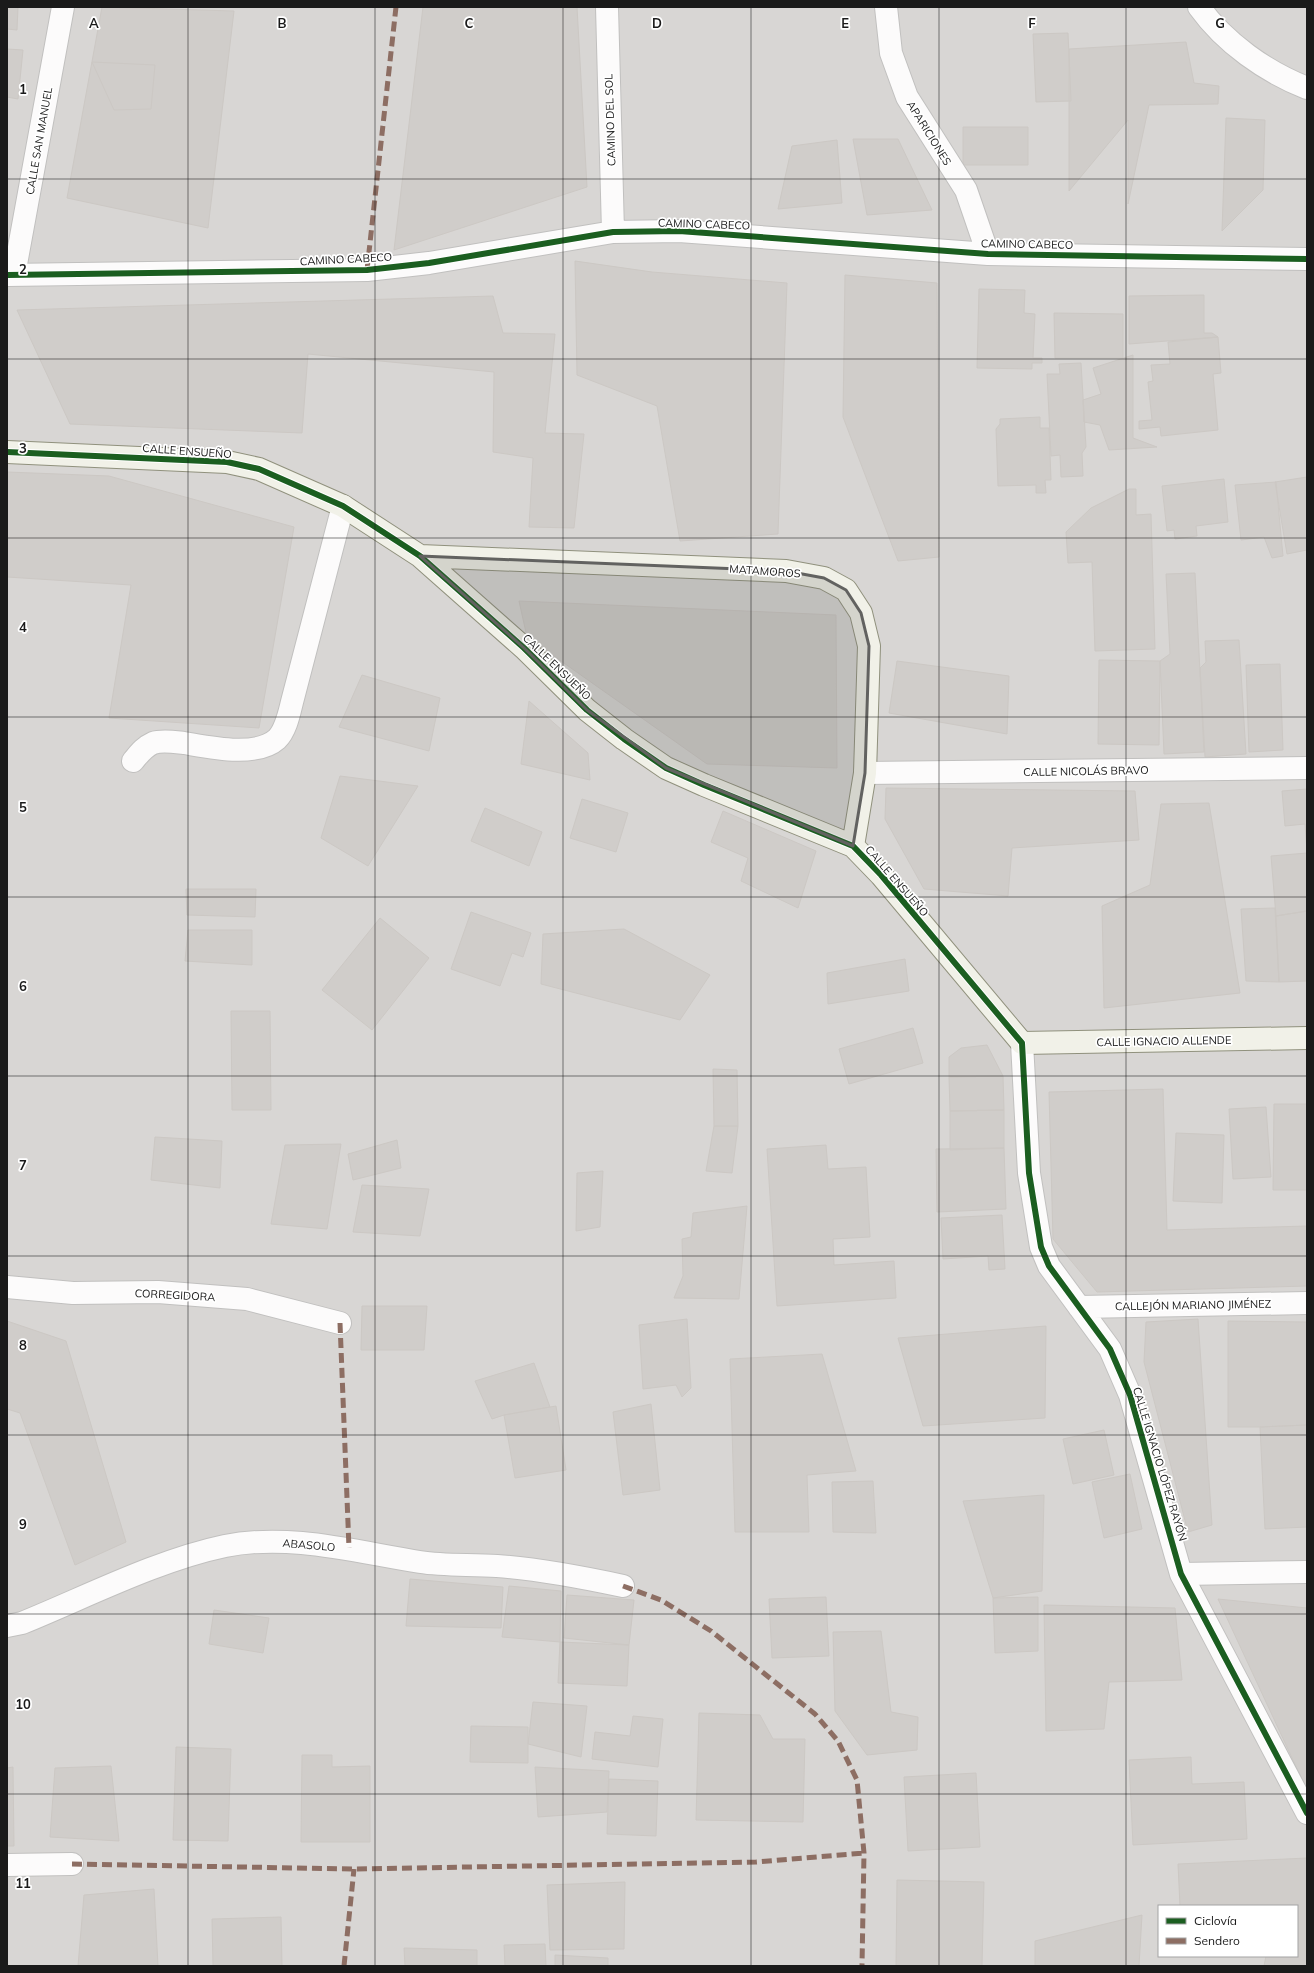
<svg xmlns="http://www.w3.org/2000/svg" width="1314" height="1973" viewBox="0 0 1314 1973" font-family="Mulish,sans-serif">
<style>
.residential{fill:#d8d6d4;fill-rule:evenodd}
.building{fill:#d0cdca;stroke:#ccc8c4}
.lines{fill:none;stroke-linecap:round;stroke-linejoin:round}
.street-casing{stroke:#c1c0bf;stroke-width:24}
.secondary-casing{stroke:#90917d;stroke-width:24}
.street{stroke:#fcfbfb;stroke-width:22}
.secondary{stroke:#f1f1e8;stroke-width:22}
.quiet{stroke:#8d6e63;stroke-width:5;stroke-dasharray:10 5;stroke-linecap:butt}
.cycleway-casing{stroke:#fff;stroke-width:8}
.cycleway{stroke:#1b5e20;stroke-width:6}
.marked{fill:#626260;fill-opacity:0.2;stroke:#626260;stroke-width:3;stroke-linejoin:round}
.grid{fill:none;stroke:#1a1a1a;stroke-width:1;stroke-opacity:0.55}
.labels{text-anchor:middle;stroke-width:3.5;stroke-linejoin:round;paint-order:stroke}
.street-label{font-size:11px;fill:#1a1a1a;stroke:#fff}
.grid-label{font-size:13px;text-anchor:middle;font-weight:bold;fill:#1a1a1a;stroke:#fff;stroke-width:3.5;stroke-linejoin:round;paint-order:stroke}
</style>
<rect width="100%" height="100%" fill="#e9e7e3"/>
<path class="residential" d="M7,7H1307V1966H7ZM1159,1906H1297V1956H1159Z"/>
<path class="building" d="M7,7H18L17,30L7,29Z
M102,7L234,11L208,228L67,198Z
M423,7H577L587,187L394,250Z
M1068,33L1071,101L1036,102L1033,34Z
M1186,42L1194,83L1219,86L1218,104L1149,105L1128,204V120L1069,191V49Z
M7,49L23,50L18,99L7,97Z
M92,62L155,65L151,109L114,110Z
M1226,118L1265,120L1263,190L1222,231Z
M963,127H1028V165H963Z
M853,139H898L932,210L867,215Z
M837,140L842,203L778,209L792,146Z
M575,261L652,272L787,283L778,534L680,541L657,406L577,375Z
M845,275L937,283L939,557L898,561L843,417Z
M979,289L1025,290L1024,313L1035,314L1033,358H1042V363H1032V369L977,368Z
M1204,295V333H1212L1218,337L1129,344V296Z
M493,296L503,333L555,334L545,433L584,434L574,528L529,527L533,458L493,452L494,372L308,354L302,433L70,424L17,310Z
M1054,313L1123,314V358H1055Z
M1218,337L1221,373L1213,374L1218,430L1161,436L1160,427L1139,429V421L1152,420L1148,382L1153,381L1151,365L1170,364L1168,342Z
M1133,355V438L1157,447L1109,450L1100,425L1084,422L1083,400L1101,394L1093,368Z
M1081,363L1086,447L1082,453L1083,476L1061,477L1060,455L1051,456L1047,374H1060L1059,364Z
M1040,417V428H1049L1051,480H1045L1046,493H1036V485L998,486L996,429L1000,424V419Z
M7,472L109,476L294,527L259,728L109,718L131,585L7,577Z
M1307,477V550L1287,554L1275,482Z
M1224,479L1228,522L1196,526L1197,536L1175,539L1174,530L1167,531L1162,486Z
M1276,482L1283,556L1272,558L1264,537L1241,540L1235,485Z
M1129,489H1136V515L1151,514L1155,649L1095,651L1092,562L1068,563L1066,532L1091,508Z
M1195,573L1204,752L1164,754L1160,661L1170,654L1166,574Z
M519,601L836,615L837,768L707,764L527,637Z
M1239,640L1246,754L1205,757L1200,668L1206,662L1205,641Z
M1099,660L1160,661L1159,745L1098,744Z
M897,661L1009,676L1007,734L889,713Z
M1280,664L1283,750L1249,752L1246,665Z
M362,675L440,698L429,751L339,727Z
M529,701L588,753L590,780L521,764Z
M340,776L418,786L368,866L321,838Z
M886,788L1135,791L1139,840L1012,848L1008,896L924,889L885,819Z
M1307,789V851L1305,824L1285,826L1282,791Z
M582,799L628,813L616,852L570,838Z
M1209,803L1240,993L1104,1008L1102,906L1150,885L1161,804Z
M485,808L542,832L529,866L471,841Z
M723,811L816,851L798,908L741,881L748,858L711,842Z
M1307,853V911L1276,916L1271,856Z
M186,889H256L255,917L187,915Z
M1275,908L1279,982L1246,981L1241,909Z
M1307,911V981L1279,982L1276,916Z
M471,912L531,933L523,957L512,953L500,986L451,969Z
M380,918L429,958L372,1030L322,990Z
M624,929L710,975L680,1020L541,984L543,934Z
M188,930H252V965L185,961Z
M905,959L909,991L828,1004L827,973Z
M231,1011H270L271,1110H232Z
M913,1028L923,1063L849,1084L839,1049Z
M987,1045L1003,1076L949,1077V1057L961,1048Z
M713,1069L737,1070L738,1126H714Z
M1003,1076L1004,1110L950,1111L949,1077Z
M1163,1089L1167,1230L1307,1226V1286L1097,1292L1053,1239L1049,1092Z
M1274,1104H1307V1190H1273Z
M1266,1107L1271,1177L1233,1179L1229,1109Z
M1004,1110V1148L950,1150V1111Z
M714,1126H738L732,1173L706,1171Z
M1176,1133L1224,1135L1222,1203L1173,1201Z
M155,1137L222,1141L220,1188L151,1180Z
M397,1140L401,1168L353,1180L348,1154Z
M341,1144L327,1229L271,1224L285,1145Z
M826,1145L828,1169L866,1167L870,1237L833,1239L834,1265L894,1261L896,1298L777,1306L767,1149Z
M1004,1148L1006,1209L937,1212L936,1149Z
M603,1171L600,1227L576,1231L577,1173Z
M362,1185L429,1189L420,1236L353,1232Z
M747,1206L739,1299L674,1298L683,1276L682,1239L691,1237L693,1213Z
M1002,1215L1005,1269L989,1270L988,1256L943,1259L941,1218Z
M362,1306H427L424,1350H361Z
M687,1319L691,1388L682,1397L676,1385L643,1389L639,1325Z
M1198,1319L1212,1525L1188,1532L1144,1362L1146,1322Z
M7,1321L66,1341L126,1542L75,1565L20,1413L7,1409Z
M1228,1321L1307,1322V1425L1260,1427H1228Z
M1046,1326L1045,1418L923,1426L898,1338Z
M822,1354L856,1471L807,1475L809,1532H735L730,1359Z
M534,1363L550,1407L504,1415L492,1419L475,1381Z
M651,1404L660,1490L623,1495L613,1412Z
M556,1406L566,1470L515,1478L504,1415Z
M1307,1425V1527L1265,1529L1260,1427Z
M1104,1430L1114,1475L1073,1484L1063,1439Z
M1130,1474L1142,1529L1104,1538L1092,1482Z
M873,1481L876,1533L833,1532L832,1482Z
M1044,1495L1042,1591L993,1598L963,1501Z
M410,1579L503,1587L501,1628L406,1626Z
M509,1586L561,1591L560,1642L502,1637Z
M567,1595L634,1600L629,1645L564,1638Z
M826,1597L829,1656L772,1658L769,1599Z
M1038,1597V1651L995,1653L993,1598Z
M1218,1599L1307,1608V1790Z
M1044,1605L1175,1608L1182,1680L1109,1682L1104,1729L1046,1731Z
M214,1610L269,1618L263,1653L209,1644Z
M881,1631L891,1712L918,1717L917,1750L867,1755L835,1711L833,1632Z
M560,1642L629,1645L627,1686L558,1683Z
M533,1702L587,1706L581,1757L528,1744Z
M699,1713L760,1715L773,1739H805L803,1822L696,1820Z
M633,1716L663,1719L658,1767L592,1759L595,1732L630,1736Z
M471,1726L528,1727V1763L470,1762Z
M176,1747L231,1749L228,1841L173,1840Z
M302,1755H332V1767L370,1766V1842H301Z
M1191,1757L1192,1784L1244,1782L1247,1839L1133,1845L1129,1760Z
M111,1766L119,1841L50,1837L55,1768Z
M13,1767L14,1846H7V1768Z
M535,1767L609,1771L607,1812L538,1817Z
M976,1773L980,1847L908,1851L904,1777Z
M609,1779L658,1781L656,1836L607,1834Z
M1307,1858V1966H1264L1266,1956H1297V1906H1180L1178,1864Z
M897,1880L984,1882L982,1966H896Z
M625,1882L624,1949L550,1950L547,1885Z
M154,1889L158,1966H78L84,1895Z
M1142,1915L1139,1966H1035V1941Z
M281,1917L282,1966H213L212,1919Z
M545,1944L546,1966H505L504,1945Z
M404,1948L477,1950V1966H405Z
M555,1955L608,1958V1966H555Z"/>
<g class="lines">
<g class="street-casing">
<path id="street" d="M607,7L613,232
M886,7L891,53L907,97L966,190L988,254
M1199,7C1225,43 1266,72 1307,88
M7,275L367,270L429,263L613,232L679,231L988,254L1307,259
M14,275L63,7
M133,761C139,754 144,747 153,743C162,740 174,742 184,743C208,747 256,758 277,739C286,730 289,714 292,702L343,506
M865,773L1307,768
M1022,1043L1029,1173L1041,1247L1049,1266L1110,1349L1130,1395L1181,1574L1307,1813
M7,1287L73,1293L158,1292L247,1299L340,1323
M1079,1307L1307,1303
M1181,1574L1307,1572
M7,1626L22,1623C86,1597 158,1560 225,1546C290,1533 356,1552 420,1562C445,1566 472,1564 497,1566C540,1569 581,1577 623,1586
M7,1865L72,1864"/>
</g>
<g class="secondary-casing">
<path id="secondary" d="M7,452L227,462L259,469L343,506L420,556L524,648L587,710L624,739L666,768L704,785L853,846L881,875L1022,1043L1307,1038
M420,556L786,571L824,578L846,590L861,613L869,646L865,773L853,846"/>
</g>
<use href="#street" class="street"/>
<use href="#secondary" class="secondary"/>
<path class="quiet" d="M367,270L396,7
M340,1323L349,1548
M623,1586L661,1600L711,1631L815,1714L838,1741L857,1780L864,1853L862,1966
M72,1864L354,1869L756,1862L864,1853
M344,1966L354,1869"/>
<g class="cycleway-casing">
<path id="cycleway" d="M7,275L367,270L429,263L613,232L679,231L988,254L1307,259
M7,452L227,462L259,469L343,506L420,556L524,648L587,710L624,739L666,768L704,785L853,846L881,875L1022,1043L1029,1173L1041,1247L1049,1266L1110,1349L1130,1395L1181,1574L1307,1813"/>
</g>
<use href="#cycleway" class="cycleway"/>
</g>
<path class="marked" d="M420,556L786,571L824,578L846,590L861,613L869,646L865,773L853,846L666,768L587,710L524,648Z"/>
<path class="grid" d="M188,7V1966M375,7V1966M563,7V1966M751,7V1966M939,7V1966M1126,7V1966M7,179H1307M7,359H1307M7,538H1307M7,717H1307M7,897H1307M7,1076H1307M7,1256H1307M7,1435H1307M7,1614H1307M7,1794H1307"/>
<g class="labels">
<g class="street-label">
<text transform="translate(610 120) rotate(-92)" y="4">CAMINO DEL SOL</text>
<text transform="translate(929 133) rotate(58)" y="4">APARICIONES</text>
<text transform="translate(39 141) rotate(-80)" y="4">CALLE SAN MANUEL</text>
<text transform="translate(704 224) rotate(2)" y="4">CAMINO CABECO</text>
<text transform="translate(1027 244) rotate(1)" y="4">CAMINO CABECO</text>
<text transform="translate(346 259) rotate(-3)" y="4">CAMINO CABECO</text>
<text transform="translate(187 451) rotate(4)" y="4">CALLE ENSUEÑO</text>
<text transform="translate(765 571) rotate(4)" y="4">MATAMOROS</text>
<text transform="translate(557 667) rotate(44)" y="4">CALLE ENSUEÑO</text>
<text transform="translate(1086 771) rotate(-1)" y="4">CALLE NICOLÁS BRAVO</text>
<text transform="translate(897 881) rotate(49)" y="4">CALLE ENSUEÑO</text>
<text transform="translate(1164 1041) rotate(-1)" y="4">CALLE IGNACIO ALLENDE</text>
<text transform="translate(175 1295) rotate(3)" y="4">CORREGIDORA</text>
<text transform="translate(1193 1305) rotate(-1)" y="4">CALLEJÓN MARIANO JIMÉNEZ</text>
<text transform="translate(1160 1464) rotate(73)" y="4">CALLE IGNACIO LÓPEZ RAYÓN</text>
<text transform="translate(309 1545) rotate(5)" y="4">ABASOLO</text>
</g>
</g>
<g class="grid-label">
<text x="94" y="28">A</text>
<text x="282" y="28">B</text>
<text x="469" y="28">C</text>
<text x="657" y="28">D</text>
<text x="845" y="28">E</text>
<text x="1032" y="28">F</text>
<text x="1220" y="28">G</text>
<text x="23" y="94">1</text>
<text x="23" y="274">2</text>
<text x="23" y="453">3</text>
<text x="23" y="632">4</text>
<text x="23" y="812">5</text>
<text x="23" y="991">6</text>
<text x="23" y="1170">7</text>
<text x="23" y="1350">8</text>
<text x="23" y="1529">9</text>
<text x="23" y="1709">10</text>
<text x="23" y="1888">11</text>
</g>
<rect width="1314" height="1973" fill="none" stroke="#1a1a1a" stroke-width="16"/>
<rect x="1158" y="1905" width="140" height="52" fill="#ffffff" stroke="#a3a3a3"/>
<rect x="1166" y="1918" width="20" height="6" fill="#1b5e20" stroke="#a3a3a3"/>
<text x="1194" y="1925" font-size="12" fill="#1a1a1a">Ciclovía</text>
<rect x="1166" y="1938" width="20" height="6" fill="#8d6e63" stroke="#a3a3a3"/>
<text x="1194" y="1945" font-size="12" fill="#1a1a1a">Sendero</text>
</svg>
